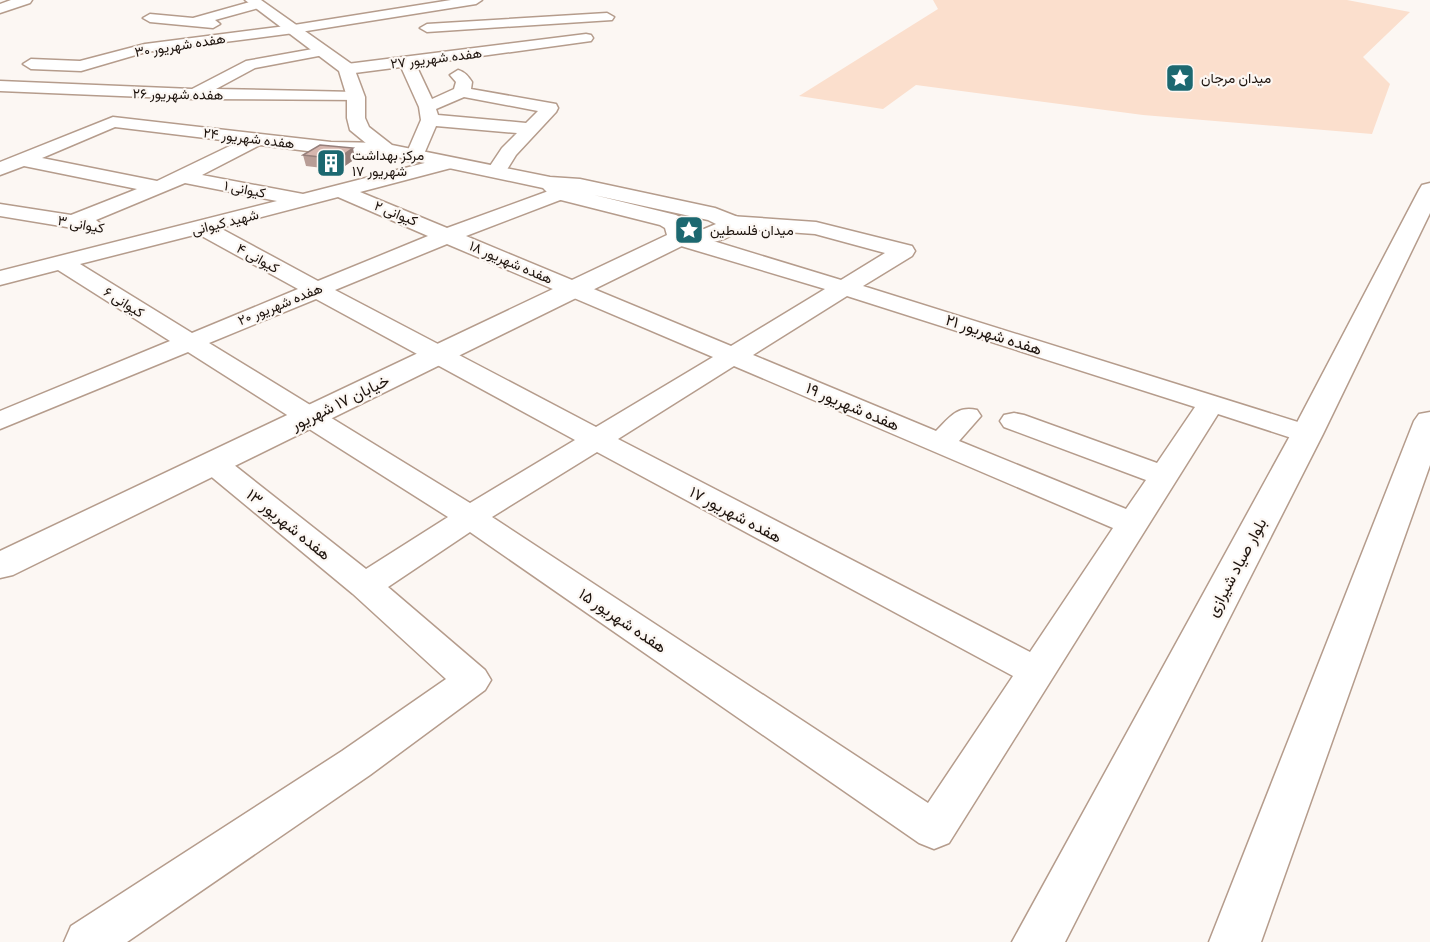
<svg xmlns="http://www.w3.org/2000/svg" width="1430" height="942" viewBox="0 0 1430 942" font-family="Cabin,Vazirmatn,sans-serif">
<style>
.green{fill:#fbdfcd}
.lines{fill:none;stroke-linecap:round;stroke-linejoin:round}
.street-casing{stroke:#b59c8c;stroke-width:3}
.secondary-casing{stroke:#b59c8c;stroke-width:3}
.primary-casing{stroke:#b59c8c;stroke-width:3}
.street{fill:#fff;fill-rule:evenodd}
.secondary{fill:#fff;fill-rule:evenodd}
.primary{fill:#fff;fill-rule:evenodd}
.wall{fill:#b89d96}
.shaded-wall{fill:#967f7a}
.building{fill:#d6b6ae;stroke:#967f7a;stroke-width:1.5}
.labels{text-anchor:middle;stroke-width:4.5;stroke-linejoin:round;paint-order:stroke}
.far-street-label{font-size:14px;fill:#1d130d;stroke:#fcf7f3}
.far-poi-label{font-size:14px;fill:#1d130d;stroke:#fcf7f3;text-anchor:start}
.street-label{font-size:16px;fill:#1d130d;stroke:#fcf7f3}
</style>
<rect width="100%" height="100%" fill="#fcf7f3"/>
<path class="green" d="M933,0H1347L1410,12L1363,57L1390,84L1372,134L1143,115L916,85L883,109L799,96L938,9Z"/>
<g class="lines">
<g class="street-casing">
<path id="street" d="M257,0L264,4L262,7L215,20L220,24L213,28L150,22L143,18L150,14L193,18Z
M451,0H482L476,4L294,33L146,52L81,71L31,69L23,64L31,59L80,61L145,44L294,25Z
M607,13L614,17L612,20L427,32L420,28L427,24Z
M586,34L591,35L593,38L591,41L416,65L432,99L454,89L456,82L450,75L458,70C465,72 468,76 472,82L471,89L556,104L558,108L556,112L516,155L503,176H489L486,172L502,148L517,133L436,126L421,161H407L405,157L421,120L419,107L401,67L347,74L339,69L347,64ZM464,97L538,111L526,123L438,115L436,109Z
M324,47L331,51L329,54L255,68L216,89L356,92L362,94L364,97L362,100L193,99L0,91V81L192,89L246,61Z
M113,117L331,142L385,143L391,145L394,149L391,153L385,155L331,154L260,145L202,175L303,194L448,157L455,159L457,163L455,167L360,192L447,228L554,189H568L571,193L568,197L466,236L731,346L825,289L671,243L668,238L671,233L679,232L687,233L841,280L885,253L815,234L730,228L723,226L719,222L723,218L730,216L816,222L912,246L915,251L912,256L863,286L1317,428L1321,434L1317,440L1307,443L1218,414L949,843L934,849L919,843L470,532L388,587L485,670L491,680L485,690L370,775L127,942H64L71,926L342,751L446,679L353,594L202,469L198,463L202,457L213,454L224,457L366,569L448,517L188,352L0,429V411L170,341L58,270L0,285V271L277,201L185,183L96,220L102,225L98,229L91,231L0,216V204L71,215L137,189L24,166L0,175V162ZM115,127L238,142L157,181L42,158ZM338,197L428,236L318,281L220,228ZM198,234L298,289L192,333L80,264ZM447,244L713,357L596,427L335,290ZM847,296L1195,407L1157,463L1024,415L1014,413L1004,415L1000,421L1004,427L1146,480L1126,509L959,441L981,416L977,410C957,405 949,418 936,431L753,355ZM316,299L575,440L470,503L209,343ZM734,366L1113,528L1030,652L618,439ZM597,452L1013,676L928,803L492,517Z"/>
</g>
<g class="secondary-casing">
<path id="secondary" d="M11,0H32L30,3L0,13V4Z
M245,0H261L353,65L365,97V118L369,127L392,145L550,177L580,179L715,208L738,217L742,226C730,243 703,244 684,245L13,575L0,578V551L667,235L665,228L660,225L553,198L543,188L378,153L350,130L347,118V97L339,71ZM594,195L708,220L716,224L704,229L689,230L684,219L676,215Z"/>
</g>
<g class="primary-casing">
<path id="primary" d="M1430,183V213L1323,434L1065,942H1012L1291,434L1419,190L1422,185Z
M1430,412V465L1261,942H1209L1414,421L1419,414Z"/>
</g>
<use href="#street" class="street"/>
<use href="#secondary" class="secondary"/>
<use href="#primary" class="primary"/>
</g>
<path class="wall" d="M303,155L355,159L339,170L306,166Z"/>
<path class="shaded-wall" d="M353,148L355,159L339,170L337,159Z"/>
<path class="building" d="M320,145L353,148L337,159L303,155Z"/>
<defs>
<g id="sight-square" transform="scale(1.5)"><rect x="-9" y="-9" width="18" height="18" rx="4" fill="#1c6870" stroke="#fcf7f3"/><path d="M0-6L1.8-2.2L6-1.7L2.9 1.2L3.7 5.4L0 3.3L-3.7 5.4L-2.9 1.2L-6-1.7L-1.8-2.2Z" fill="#fff"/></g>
<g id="building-square" transform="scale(1.5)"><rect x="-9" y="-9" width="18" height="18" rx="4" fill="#1c6870" stroke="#fcf7f3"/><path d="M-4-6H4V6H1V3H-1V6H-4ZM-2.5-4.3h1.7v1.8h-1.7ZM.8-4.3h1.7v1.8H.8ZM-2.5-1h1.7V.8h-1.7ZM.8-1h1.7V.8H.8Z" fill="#fff"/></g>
</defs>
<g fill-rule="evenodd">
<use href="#sight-square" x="1180" y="78"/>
<use href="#building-square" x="331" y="163"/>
<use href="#sight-square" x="689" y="230"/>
</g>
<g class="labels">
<g class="far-street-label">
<text transform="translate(180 45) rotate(-9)" y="5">هفده شهریور ۳۰</text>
<text transform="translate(436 58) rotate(-7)" y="5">هفده شهریور ۲۷</text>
<text transform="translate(178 94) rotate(1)" y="5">هفده شهریور ۲۶</text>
<text transform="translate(249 138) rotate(7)" y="5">هفده شهریور ۲۴</text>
<text transform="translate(245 189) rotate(11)" y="5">کیوانی ۱</text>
<text transform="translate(396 213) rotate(22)" y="5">کیوانی ۲</text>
<text transform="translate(225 222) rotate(-14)" y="5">شهید کیوانی</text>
<text transform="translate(81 224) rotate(10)" y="5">کیوانی ۳</text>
<text transform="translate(258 258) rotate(29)" y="5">کیوانی ۴</text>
<text transform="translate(511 262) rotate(23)" y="5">هفده شهریور ۱۸</text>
<text transform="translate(124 302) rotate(32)" y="5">کیوانی ۶</text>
<text transform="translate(280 304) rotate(-22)" y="5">هفده شهریور ۲۰</text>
</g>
<g class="far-poi-label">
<text x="1201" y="83">میدان مرجان</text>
<text x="352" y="160">مرکز بهداشت<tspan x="352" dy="16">۱۷ شهریور</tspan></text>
<text x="710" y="235">میدان فلسطین</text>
</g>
<g class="street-label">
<text transform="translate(994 334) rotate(18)" y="6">هفده شهریور ۲۱</text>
<text transform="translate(340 402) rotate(-26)" y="6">خیابان ۱۷ شهریور</text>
<text transform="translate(853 406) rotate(23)" y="6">هفده شهریور ۱۹</text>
<text transform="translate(736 514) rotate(28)" y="6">هفده شهریور ۱۷</text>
<text transform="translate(289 524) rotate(39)" y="6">هفده شهریور ۱۳</text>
<text transform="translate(1236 567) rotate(-62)" y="6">بلوار صیاد شیرازی</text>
<text transform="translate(623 620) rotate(34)" y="6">هفده شهریور ۱۵</text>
</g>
</g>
</svg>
